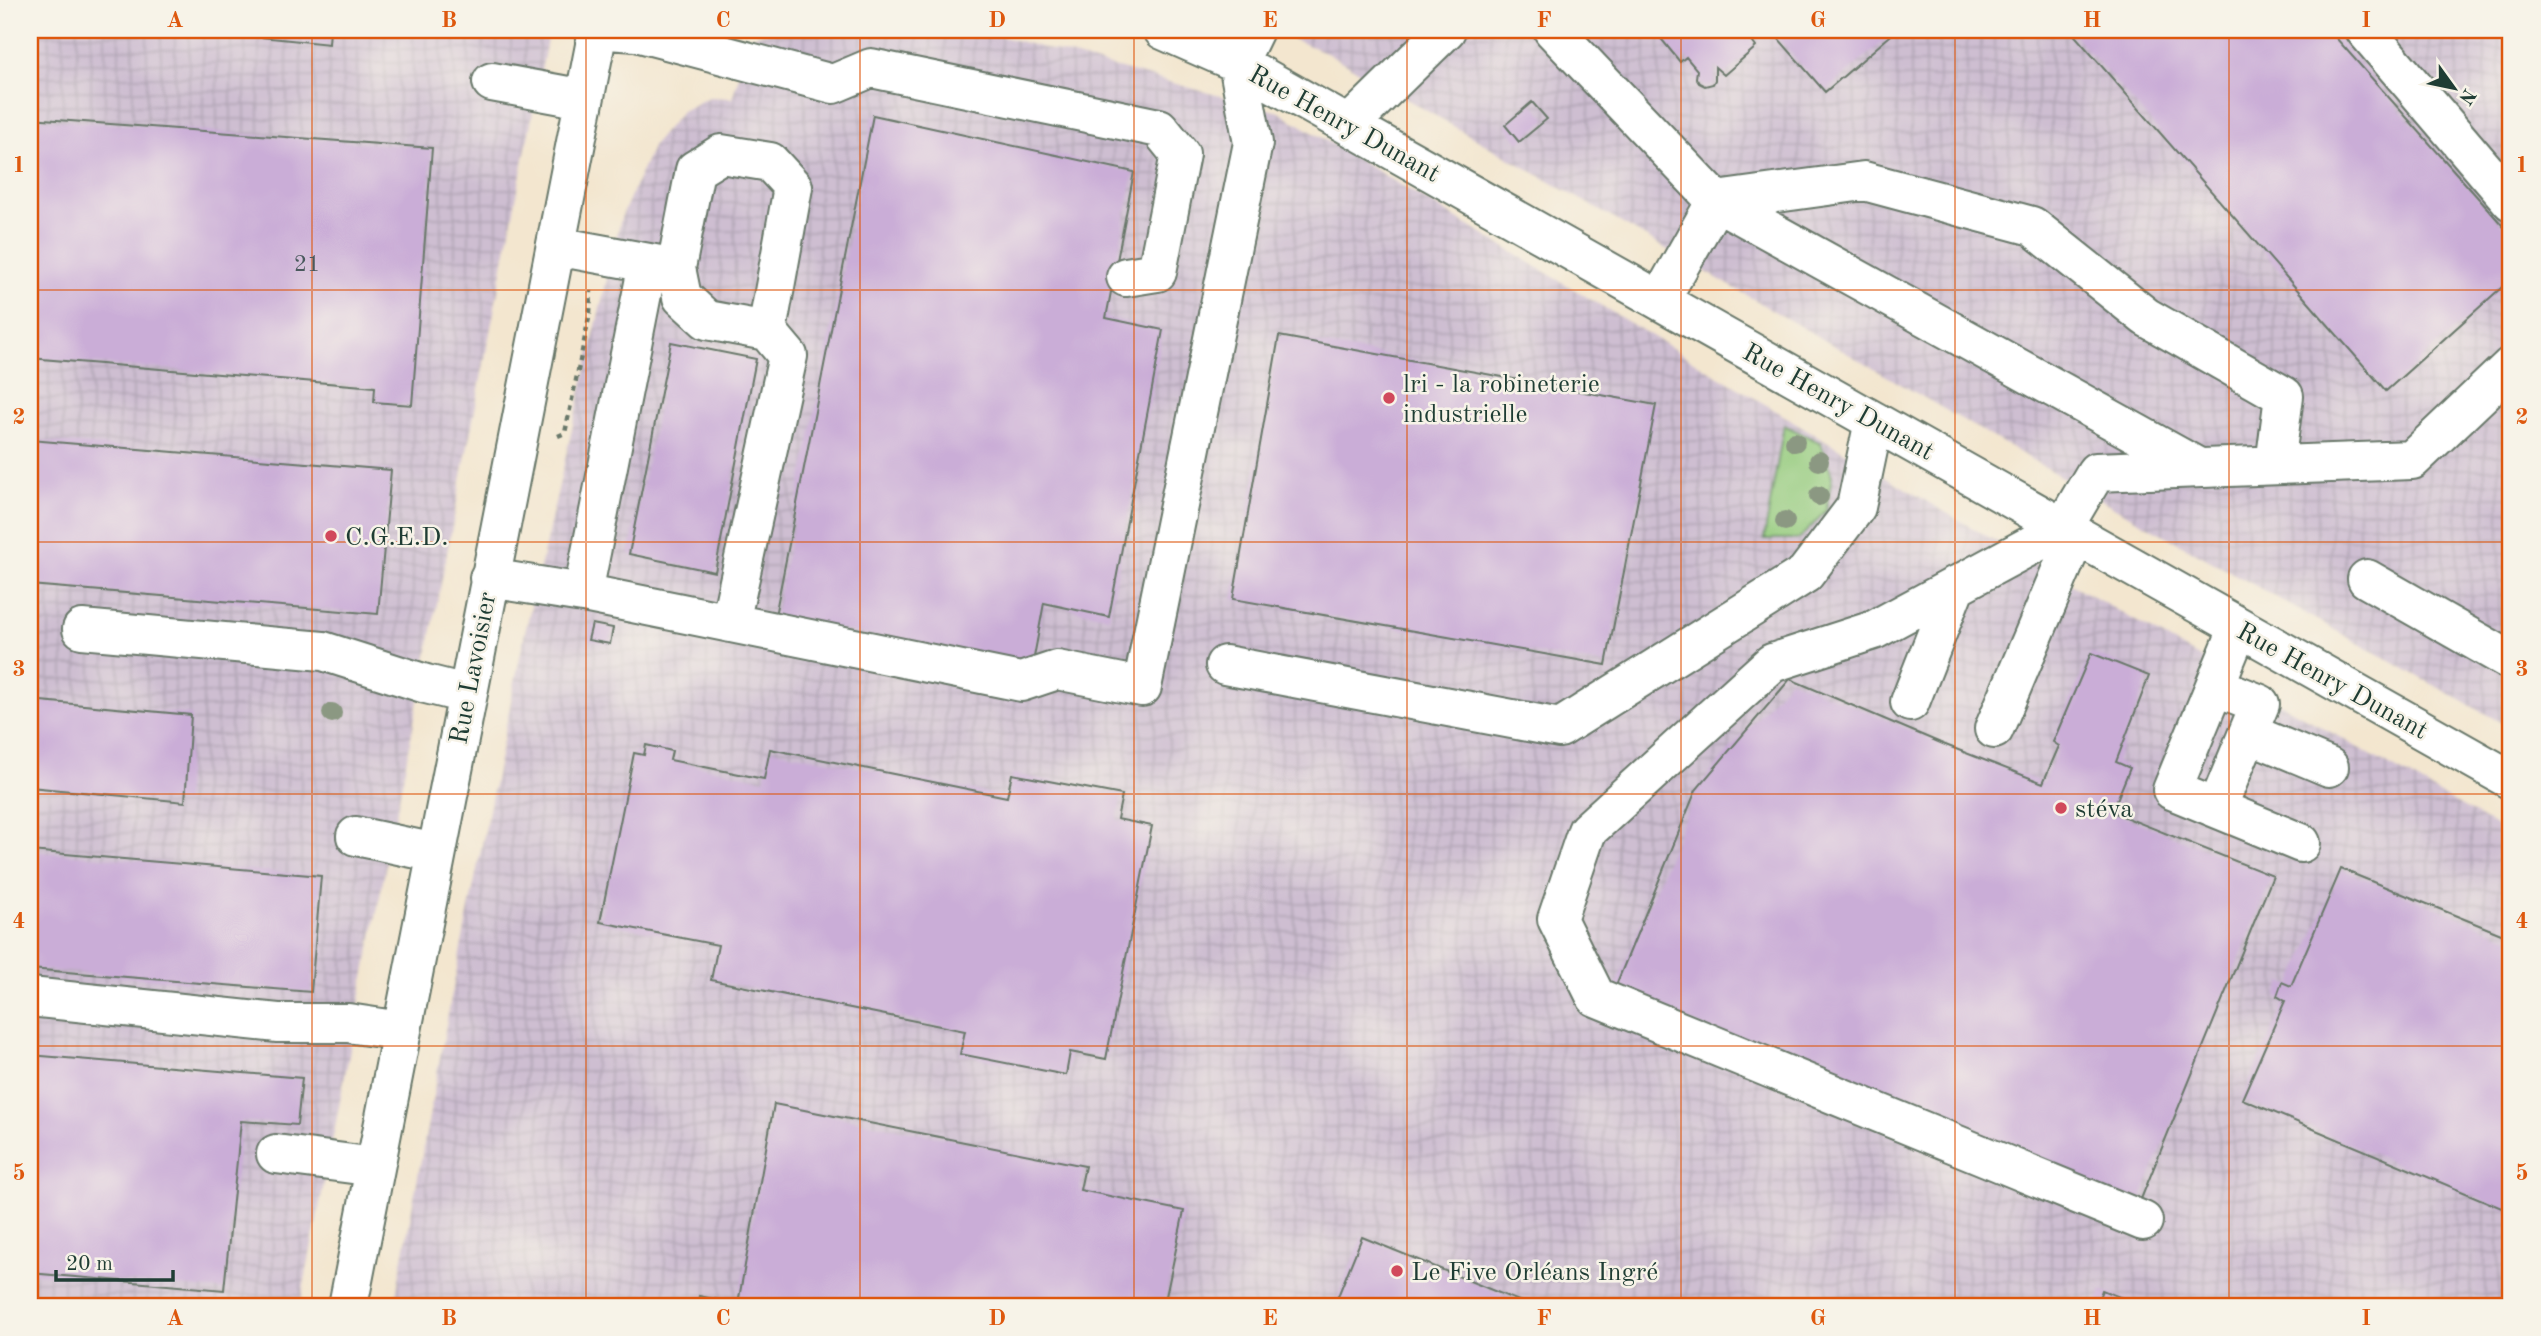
<svg xmlns="http://www.w3.org/2000/svg" width="2541" height="1336" viewBox="0 0 2541 1336" font-family="'Old Standard TT',serif">
<style>
.industrial{fill:url(#industrial-grid)}
.grass{fill:#94cb7e;stroke:#5a8459;stroke-width:2}
.building{fill:#caadd7}
.lines{fill:none;stroke-linecap:round;stroke-linejoin:round}
.minor-casing{stroke:#69786a;stroke-width:42}
.path{stroke:#69786a;stroke-width:4.5;stroke-dasharray:5 5;stroke-linecap:butt}
.minor{stroke:#fff;stroke-width:38}
.tree{fill:#8b9882}
.grid{fill:none;stroke:#de580e;stroke-width:2;stroke-opacity:0.55}
.poi-dot{fill:#d1495b;stroke:#f7f3e8;stroke-width:2.5}
.labels{text-anchor:middle;stroke-width:5;stroke-linejoin:round;paint-order:stroke}
.number-label{font-size:23px;fill:#4a595d}
.street-label{font-size:26px;fill:#1f3d34;stroke:#f7f3e8}
.poi-label{font-size:26px;fill:#1f3d34;stroke:#f7f3e8;text-anchor:start}
.neatline{fill:none;stroke:#de580e;stroke-width:2.5}
.grid-label{font-size:23px;text-anchor:middle;font-weight:bold;fill:#de580e}
</style>
<defs>
<pattern id="industrial-grid" width="8" height="8" patternUnits="userSpaceOnUse" patternTransform="scale(1.75)"><rect width="8" height="8" fill="#cebed1"/><path d="M0 4h8M4 0v8" fill="none" stroke="#b0a4b4"/></pattern>
</defs>
<rect width="100%" height="100%" fill="#f7f3e8"/>
<filter id="ink" filterUnits="userSpaceOnUse"><feTurbulence type="fractalNoise" baseFrequency=".0143" numOctaves="2"/><feDisplacementMap in="SourceGraphic" scale="14" xChannelSelector="R" yChannelSelector="G"/><feConvolveMatrix kernelMatrix="1 2 1 2 8 2 1 2 1" color-interpolation-filters="sRGB"/></filter>
<filter id="wash" filterUnits="userSpaceOnUse"><feTurbulence type="fractalNoise" baseFrequency=".00686" numOctaves="4" result="noise"/><feDisplacementMap in="SourceGraphic" scale="28" xChannelSelector="R" yChannelSelector="G"/><feGaussianBlur stdDeviation="1.57" result="paint"/><feColorMatrix in="noise" values="0 0 0 0 0 0 0 0 0 0 0 0 0 0 0 0 0 1.4 0 .05"/><feComposite in="paint" operator="in"/></filter>
<g filter="url(#wash)">
<rect width="100%" height="100%" fill="#f3e6cf"/>
<path class="industrial" d="M30,30H549L300,1306H30Z
M775,30H978L1279,112L1943,511L2511,835V1306H394L451,998L525,632L621,218L653,145L682,111L709,97L732,98L752,36Z
M1270,30H2511V728L2117,509L1325,52Z"/>
<path class="grass" d="M1784,425L1821,443L1832,476L1826,511L1799,539H1764Z"/>
<g id="blocks">
<path class="building" d="M212,30H330L329,44L212,32Z
M1654,30H1764L1751,40L1756,47L1724,75L1715,67V80L1713,84L1705,86L1699,83L1696,78L1697,70L1686,57L1680,62Z
M1771,30H1897L1825,92Z
M2070,30H2329L2511,235V279L2386,391Z
M1532,102L1547,119L1519,142L1505,125Z
M873,115L1134,172L1106,318L1163,330L1109,617L1044,603L1032,668L775,616Z
M30,118L432,148L412,405L374,402L375,387L30,358Z
M1279,336L1656,405L1606,665L1233,599Z
M671,342L756,359L715,572L629,554Z
M30,440L391,470L378,614L30,585Z
M592,624L613,628L610,644L588,640Z
M2091,653L2149,676L2116,762L2130,768L2112,812L2273,876L2139,1204L1614,990L1696,790L1790,679L1943,744L2043,783L2059,746L2053,742Z
M30,700L191,715L185,802L30,787Z
M646,745L672,751L670,760L764,779L770,749L1007,797L1012,774L1122,795L1117,819L1152,826L1106,1059L1070,1052L1066,1075L960,1054L965,1031L711,980L718,945L600,922L634,753L644,755Z
M30,851L321,876L311,992L30,969Z
M2341,869L2511,938V1212L2242,1099L2285,1001L2277,996L2282,982L2291,986Z
M30,1055L302,1078L297,1125L241,1121L224,1290L30,1273Z
M774,1104L1085,1166L1080,1190L1184,1211L1164,1306H697L699,1296L738,1304Z
M1362,1237L1531,1306H1334Z
M2102,1290L2142,1306H2096Z
M30,1301L67,1304V1306H30Z"/>
</g>
</g>
<g filter="url(#ink)">
<use href="#blocks" fill-opacity="0" stroke="#69786a" stroke-width="2"/>
<g class="lines">
<g class="minor-casing">
<path id="minor" d="M608,30L636,32L833,84L871,68L1159,128L1180,154L1157,272L1126,277
M1163,30L1238,63L2511,780
M1553,30L1716,201L1660,300
M2365,30L2511,201
M492,82L584,99
M1349,125L1446,30
M556,246L676,268L695,170L721,154L770,162L793,187L767,331L707,320L682,297L676,268
M2197,467L1716,201L1864,181L2032,226L2146,317L2284,396L2275,465
M489,578L583,593L1021,682L1057,670L1142,687L1253,143L1238,63L1254,30
M2367,579L2511,661
M583,593L648,263
M730,623L788,356L767,331
M2239,627L2172,790L2301,843
M82,629L323,651L426,684L466,694
M1225,665L1560,728L1805,574L1856,507L1874,421
M2215,686L2260,704L2217,808
M1910,702L1956,585
M1994,729L2076,535
M2248,733L2329,767
M356,836L436,853
M30,997L278,1023H348L401,1031
M276,1154L375,1167
M2143,1221L1596,997L1557,919L1587,831L1772,663L1874,630L2063,528L2096,472L2412,460L2511,366
M348,1306L598,30"/>
</g>
<path class="path" d="M558,436L565,433L590,313L591,291"/>
<use href="#minor" class="minor"/>
</g>
<g class="tree">
<circle cx="1795" cy="442" r="10"/>
<circle cx="1819" cy="461" r="10"/>
<circle cx="1819" cy="496" r="10"/>
<circle cx="1785" cy="521" r="10"/>
<circle cx="332" cy="713" r="10"/>
</g>
</g>
<path class="grid" d="M312,30V1306M586,30V1306M860,30V1306M1134,30V1306M1407,30V1306M1681,30V1306M1955,30V1306M2229,30V1306M30,290H2511M30,542H2511M30,794H2511M30,1046H2511"/>
<g class="poi-dot">
<circle cx="1389" cy="398" r="7"/>
<circle cx="331" cy="536" r="7"/>
<circle cx="2061" cy="808" r="7"/>
<circle cx="1397" cy="1271" r="7"/>
</g>
<g class="labels">
<g class="number-label">
<text x="307" y="271">21</text>
</g>
<g class="street-label">
<text transform="translate(1345 123) rotate(29)" y="9">Rue Henry Dunant</text>
<text transform="translate(1839 401) rotate(29)" y="9">Rue Henry Dunant</text>
<text transform="translate(472 668) rotate(-79)" y="9">Rue Lavoisier</text>
<text transform="translate(2333 680) rotate(29)" y="9">Rue Henry Dunant</text>
</g>
<g class="poi-label">
<text x="1403" y="392">lri - la robineterie<tspan x="1403" dy="30">industrielle</tspan></text>
<text x="345" y="545">C.G.E.D.</text>
<text x="2075" y="817">stéva</text>
<text x="1411" y="1280">Le Five Orléans Ingré</text>
</g>
</g>
<rect width="2541" height="1336" fill="none" stroke="#f7f3e8" stroke-width="77"/>
<g transform="translate(2454 88) rotate(123)" stroke="#f7f3e8" stroke-width="5" paint-order="stroke">
<path d="M0-5L12 26L0 18L-12 26Z" fill="#1f3d34"/>
<text y="-10" font-size="19" font-weight="bold" text-anchor="middle" fill="#1f3d34">N</text>
</g>
<path d="M56 1270v10h117v-10" fill="none" stroke="#1f3d34" stroke-width="3.5"/>
<text x="66" y="1270" font-size="21" fill="#1f3d34" stroke="#f7f3e8" stroke-width="5" paint-order="stroke">20 m</text>
<rect x="38" y="38" width="2464" height="1260" class="neatline"/>
<g class="grid-label">
<text x="175" y="27">A</text>
<text x="449" y="27">B</text>
<text x="723" y="27">C</text>
<text x="997" y="27">D</text>
<text x="1270" y="27">E</text>
<text x="1544" y="27">F</text>
<text x="1818" y="27">G</text>
<text x="2092" y="27">H</text>
<text x="2366" y="27">I</text>
<text x="19" y="172">1</text>
<text x="2522" y="172">1</text>
<text x="19" y="424">2</text>
<text x="2522" y="424">2</text>
<text x="19" y="676">3</text>
<text x="2522" y="676">3</text>
<text x="19" y="928">4</text>
<text x="2522" y="928">4</text>
<text x="19" y="1180">5</text>
<text x="2522" y="1180">5</text>
<text x="175" y="1325">A</text>
<text x="449" y="1325">B</text>
<text x="723" y="1325">C</text>
<text x="997" y="1325">D</text>
<text x="1270" y="1325">E</text>
<text x="1544" y="1325">F</text>
<text x="1818" y="1325">G</text>
<text x="2092" y="1325">H</text>
<text x="2366" y="1325">I</text>
</g>
</svg>
